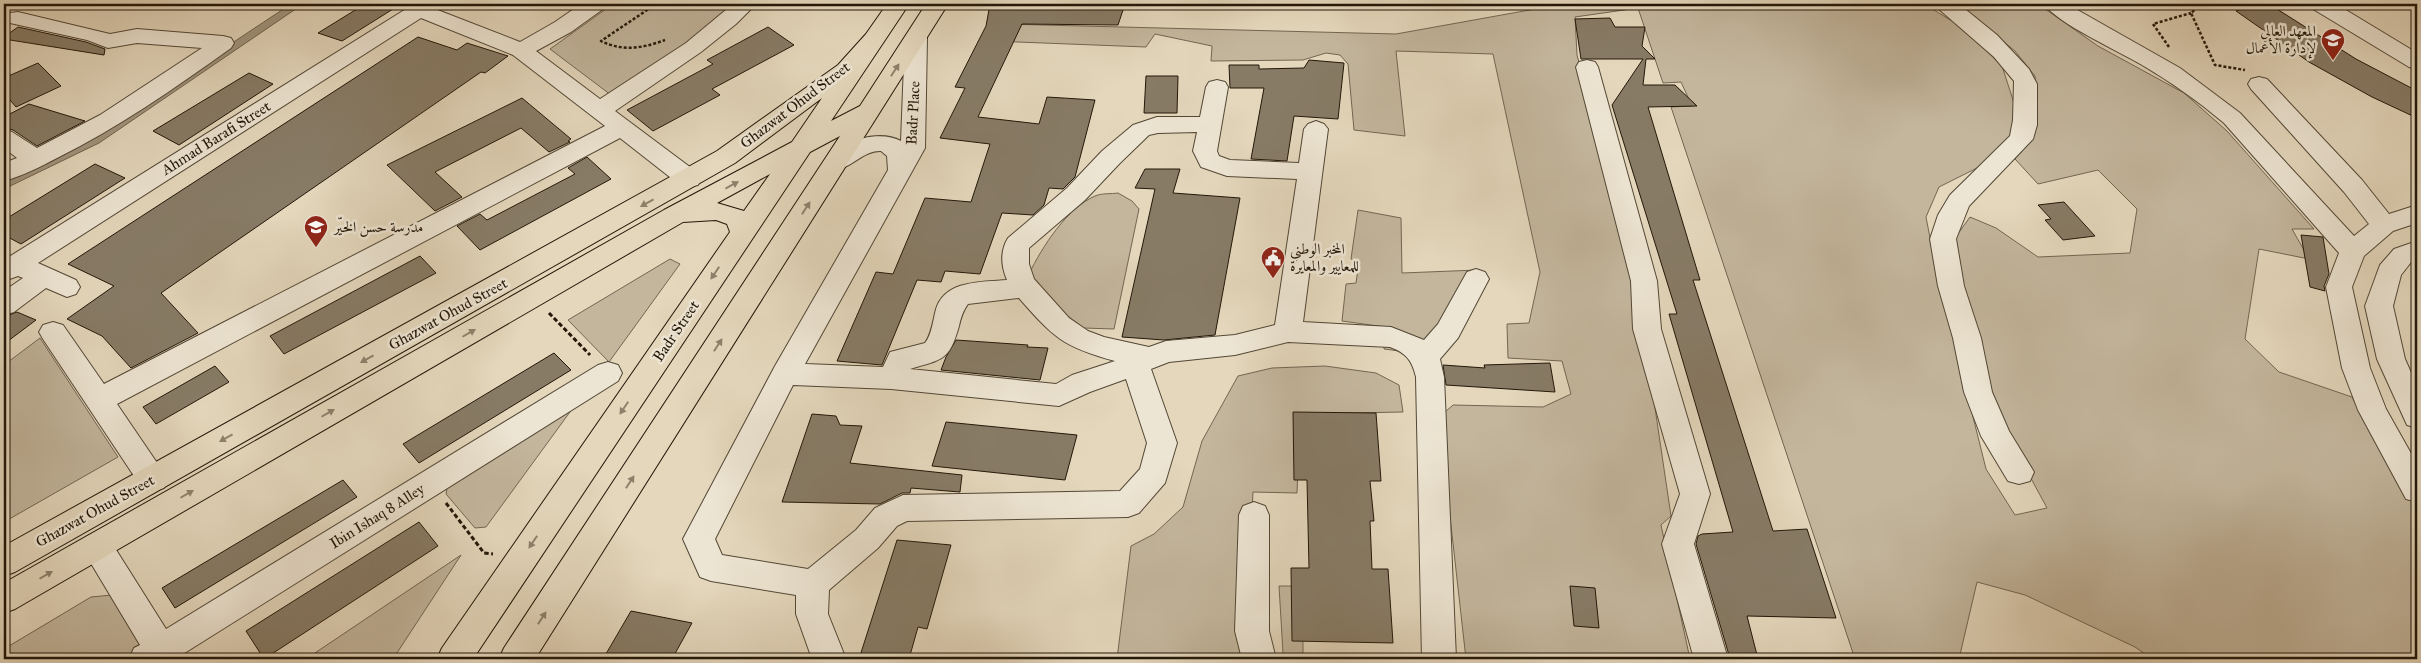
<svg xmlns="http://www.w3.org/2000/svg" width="2421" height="663" viewBox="0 0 2421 663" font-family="'IM FELL Great Primer',Amiri,serif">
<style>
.green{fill:#c3b69d;stroke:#726652}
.water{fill:#a2967f;stroke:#6f634f}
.building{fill:#877b66;stroke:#221708}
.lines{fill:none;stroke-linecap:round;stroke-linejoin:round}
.minor-casing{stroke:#524735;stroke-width:2}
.major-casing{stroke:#221708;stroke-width:2}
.path-far1{stroke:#221708;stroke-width:2.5;stroke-dasharray:3 2;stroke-linecap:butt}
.path{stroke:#221708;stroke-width:3;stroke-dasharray:4.5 2.5;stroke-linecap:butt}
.minor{fill:#ede5d3;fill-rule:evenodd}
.major{fill:#e4d7bc;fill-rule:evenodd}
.oneway{fill:#8d816b}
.labels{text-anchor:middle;stroke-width:5;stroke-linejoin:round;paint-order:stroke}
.poi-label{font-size:15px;fill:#221708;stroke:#ede5d3;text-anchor:start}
.street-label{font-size:15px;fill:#221708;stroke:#ede5d3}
</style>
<rect width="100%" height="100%" fill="#e4d7bc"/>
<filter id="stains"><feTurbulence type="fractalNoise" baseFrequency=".004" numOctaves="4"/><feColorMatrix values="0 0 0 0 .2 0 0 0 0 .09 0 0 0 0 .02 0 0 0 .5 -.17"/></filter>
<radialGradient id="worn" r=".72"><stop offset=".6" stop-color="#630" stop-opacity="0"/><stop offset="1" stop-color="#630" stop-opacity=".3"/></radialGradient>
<path class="green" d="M613,4H738L688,44L611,95L550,49Z
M1563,4H1924L1962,27L2002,66L2014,103L2016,131L1987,163L1939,187L1926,217L1936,269L1986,469L2015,515L2047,508L2000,421L1965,295L1955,238L1970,217L1996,228L2038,257L2130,253L2137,209L2098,170L2038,184L2015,159L2026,143L2036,97L2035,76L2015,51L1957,4H2038L2098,46L2184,93L2227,131L2314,229H2292L2309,259L2259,249L2245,339L2279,372L2352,397L2395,479L2417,508V659H2152L2135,647L2025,595L1977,582L1959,659H1855L1671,107L1692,106L1681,82L1663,83L1638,8L1575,17L1577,55L1634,266L1671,516L1661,525L1690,659H1466L1440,427L1445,412L1453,405L1543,407L1571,394L1562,361L1508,358L1507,324L1529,323L1540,272L1493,54L1396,51L1405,136L1354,130L1348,64L1340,55L1326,53L1303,60L1211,61L1212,46L1155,34L1146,47L992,41L1003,24L1396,34Z
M1118,193L1132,201L1139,209L1114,329L1084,328L1065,314L1029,274C1042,247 1067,208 1095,196C1102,193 1111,194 1118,193Z
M1358,210L1401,218L1402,273L1477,270L1423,354L1384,349L1385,327L1342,321L1346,284L1356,283L1359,262L1351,259Z
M670,259L680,264L609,362L568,320Z
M40,338L118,457L4,522V365Z
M1325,366L1376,373L1399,385L1403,412L1300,414L1297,493L1253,492L1244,659H1117L1131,546L1154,534L1183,507L1202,441L1238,376L1272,368Z
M578,401L486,527L475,528L446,494L448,482Z
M461,555L393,659H306Z
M1279,586H1303V659H1286L1283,653Z
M112,595L140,642L133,655L127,659H4V649L91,597Z"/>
<path class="water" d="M291,4H303L99,143L4,189V179L78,145Z"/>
<path class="building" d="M365,4H401L342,41L318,33Z
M990,4H1125L1118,25L1022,24L978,117L1039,124L1047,97L1095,100L1075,177L1063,189L1049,188L1044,205L1033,215L1002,213L980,274L945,271L941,282L917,280L882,365L837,361L876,272L893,274L925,198L971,202L990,144L940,138L965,88L955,87L986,26Z
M2254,4H2269L2356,59L2417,91V118L2372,97L2309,62L2236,11Z
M1610,18L1615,27H1645L1642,46L1655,59H1646L1643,85H1675L1697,106L1648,107L1700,280H1693L1773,531L1807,529L1836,618L1747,616L1757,655H1729L1696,544L1698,536L1702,534L1733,532L1669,314H1677L1612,105L1643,59H1581L1575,19Z
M18,27L86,42L105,49L104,55L4,39V37Z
M768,27L794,45L712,89L720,95L653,131L627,110L713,64L707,60Z
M418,37L457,50L467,43L508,56L485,73L481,72L161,293L198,333L131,368L102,336L67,319L114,286L68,264Z
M1309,60L1344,63L1338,119L1294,116L1287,161L1251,159L1264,88H1230L1229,65H1259V69L1304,68Z
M38,63L61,86L16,107L4,93V78Z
M249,73L273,84L179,145L153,131Z
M1146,76H1178L1177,113H1144Z
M522,98L571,139L568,141L570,142L549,152L521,128L435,172L462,197L435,211L387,165Z
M29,104L85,121L37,146L13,130L4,127V117Z
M587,157L611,179L480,250L457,226L480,214L487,220L575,174L568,168Z
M95,164L125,178L21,244L4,235V220Z
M1145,169H1180L1173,193L1240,198L1215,335L1164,340L1122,337L1155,189L1135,188Z
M2064,202L2095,236L2063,240L2045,220L2051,219L2038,205Z
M2301,235L2323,237L2329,274L2324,286L2325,291L2310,287Z
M420,256L436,273L284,354L270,336Z
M17,312L36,320L4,344V317Z
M956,340L1028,345L1027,347L1048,348L1040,380L941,370L946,357Z
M554,353L571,370L419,463L403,444Z
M1550,363L1555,392L1446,385L1443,365L1485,368L1484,365Z
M215,366L229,382L156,424L143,407Z
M1293,412L1376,413L1381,481H1370L1374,521H1370L1372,569H1388L1393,643L1292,641L1291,568H1309L1307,480H1294Z
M812,414L836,416L840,425L862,426L850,463L962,475L960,492L911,488L910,493H902L880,504L782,502Z
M946,422L1077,435L1065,480L932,466Z
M343,480L357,497L175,608L162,588Z
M419,522L438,546L264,659L246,631Z
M897,540L951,545L927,629L918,627L909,659H859Z
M1570,586L1595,588L1599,628L1574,626Z
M631,611L692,623L672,659H603Z"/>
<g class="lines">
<g class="minor-casing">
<path id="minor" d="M414,4H439L435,9L520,42L555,22L581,4H606L603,9L571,32L536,51L600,99L686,43L733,4H756L736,24L701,52L615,111L698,173L701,179L698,185L689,187L680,185L620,138L117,404L168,479L164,488L153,491L142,488L43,339L39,332L43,325L53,322L63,325L104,384L605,126L513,55L421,18L38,263L76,280L80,287L76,294L67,297L46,288L14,312L4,315V291L23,278L18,276L4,281V260Z
M1933,4L1960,5L1997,35L2029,69L2037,84V125L2033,139L1969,206L1956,239L1964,286L1981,338L1992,392L2009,431L2034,472L2030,481L2019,484L2008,481L1981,436L1964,392L1953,338L1938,286L1930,239L1938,215L1950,195L2010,136L2013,120L2014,81L1994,57Z
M2044,4H2067L2180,68L2240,113L2354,236L2369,224L2344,192L2251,89L2248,84L2251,79L2259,77L2267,79L2362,180L2389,214L2417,205V223L2393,231L2364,256L2352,287L2370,368L2386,409L2417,464V502L2406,499L2358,410L2342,368L2326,287L2339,253L2224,123C2198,101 2171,82 2142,65C2119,51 2058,24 2044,4Z
M2310,4H2336L2417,53V69L2409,67L2313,9Z
M18,12L110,34L137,29L223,36L231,38L234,43L231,48C175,88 118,128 57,158C40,167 22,176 4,181V163L17,158L4,148V129L12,132L37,148L100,115L202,48L137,43L108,48L87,40L10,23L7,18L10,13Z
M916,31L924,33L927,38L925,148L805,364L883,367L890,352L925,343C932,334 933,320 936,309C945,280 982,282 1007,280C1001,266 1000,251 1008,238L1067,188L1102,151L1133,125L1157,117H1200L1206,87L1209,82L1217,80L1225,82L1228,87L1217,151L1219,156L1230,160L1299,163L1304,129L1308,124L1316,121L1324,124L1328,129L1303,322L1391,327L1424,340L1438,324L1467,272L1476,269L1485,272L1489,279L1458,338L1440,359L1444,377L1456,659H1422L1416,377C1412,360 1406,353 1390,347L1288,342L1235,355L1169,362L1151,369L1177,443L1165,483L1139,513L1128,517L907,521L897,526L878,548L829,590L828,614L846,659H812L796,614V595L711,581L700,577L683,539L775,366L888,170L887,156L881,151C860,150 848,175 826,169L823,163C837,141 879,129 901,141L905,38L908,33ZM1197,132L1193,151L1201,167L1227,176L1297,179L1275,325L1235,335L1166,341L1149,347L1104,337L1088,331L1069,318L1034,279L1029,264V248L1085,200L1120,163L1149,135L1158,133ZM1019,298C1053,337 1063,347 1115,361L1072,375L1056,384L910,369C942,359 949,362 959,326C961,317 963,311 968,304ZM1126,379L1147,443L1140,469L1120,491L903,495L875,508L856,530L808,569L722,555L715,539L793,385L891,389L1059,406L1090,392Z
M1587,60L1595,62L1598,67L1657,281L1661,329L1710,494L1694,544L1728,659H1694L1662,544L1680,494L1633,329L1631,281L1576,67L1579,62Z
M2417,241V260L2412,261L2401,275L2393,306L2405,359L2417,386V428L2407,425L2377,359L2365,306L2380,265L2394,249Z
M608,362L618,365L622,373L618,381L175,659H129L134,648L140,645L86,555L81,546L86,537L97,533L108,537L166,629L598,365Z
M1254,502L1265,506L1269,515V631L1276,659H1242L1235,631L1239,515L1243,506Z"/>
</g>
<g class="major-casing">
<path id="major" d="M887,4H909L831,121L860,106L926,4H948L535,659H499L504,648L840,136L810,152L473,659H437L442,648L730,232L727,224L716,220L683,222L15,609L4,613V583L664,210L792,142L822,98L735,163L15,572L4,576V546L717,151L838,65L866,34ZM770,174L744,211L717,203Z"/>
</g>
<path class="path-far1" d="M656,4L601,41C623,52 643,48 665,40
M2202,4L2191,13L2215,65L2245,70
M2169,47L2153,24L2191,13"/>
<path class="path" d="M549,313L590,355
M446,503L484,553L493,554"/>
<use href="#minor" class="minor"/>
<use href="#major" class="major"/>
</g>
<defs><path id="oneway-solid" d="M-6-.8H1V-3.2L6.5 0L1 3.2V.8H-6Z" transform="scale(1.25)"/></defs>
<g class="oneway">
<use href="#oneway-solid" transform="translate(895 70) rotate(-57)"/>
<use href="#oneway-solid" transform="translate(732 185) rotate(-28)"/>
<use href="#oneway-solid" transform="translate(647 203) rotate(151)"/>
<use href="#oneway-solid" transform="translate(806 208) rotate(-57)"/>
<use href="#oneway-solid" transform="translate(715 273) rotate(124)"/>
<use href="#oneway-solid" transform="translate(469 333) rotate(-30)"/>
<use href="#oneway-solid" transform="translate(718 345) rotate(-57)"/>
<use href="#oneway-solid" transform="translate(367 359) rotate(151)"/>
<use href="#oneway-solid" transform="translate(624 408) rotate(124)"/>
<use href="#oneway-solid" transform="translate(328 413) rotate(-30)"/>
<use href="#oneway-solid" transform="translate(226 438) rotate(151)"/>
<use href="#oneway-solid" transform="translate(630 482) rotate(-57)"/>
<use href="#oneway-solid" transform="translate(187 494) rotate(-30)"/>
<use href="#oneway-solid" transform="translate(533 542) rotate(124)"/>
<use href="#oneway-solid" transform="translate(46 575) rotate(-30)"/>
<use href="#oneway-solid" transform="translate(542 618) rotate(-57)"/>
</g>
<defs>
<g id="university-pin" transform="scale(1.25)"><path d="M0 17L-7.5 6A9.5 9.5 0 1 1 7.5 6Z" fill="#8f2418" stroke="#ede5d3"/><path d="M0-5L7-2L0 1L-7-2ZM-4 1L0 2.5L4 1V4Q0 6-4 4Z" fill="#fff"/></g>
<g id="school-pin" transform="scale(1.25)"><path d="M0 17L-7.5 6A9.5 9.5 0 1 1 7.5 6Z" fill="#8f2418" stroke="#ede5d3"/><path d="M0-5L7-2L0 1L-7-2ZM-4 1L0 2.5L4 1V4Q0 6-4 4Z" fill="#fff"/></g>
<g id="civic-pin" transform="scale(1.25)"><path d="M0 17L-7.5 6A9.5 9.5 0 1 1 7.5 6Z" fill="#8f2418" stroke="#ede5d3"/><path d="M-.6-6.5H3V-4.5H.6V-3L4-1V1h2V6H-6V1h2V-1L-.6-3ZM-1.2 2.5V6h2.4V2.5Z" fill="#fff"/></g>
</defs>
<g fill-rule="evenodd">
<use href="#university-pin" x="2333" y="40"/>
<use href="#school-pin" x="316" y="227"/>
<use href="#civic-pin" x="1273" y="258"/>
</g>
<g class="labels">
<g class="poi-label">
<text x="2316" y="36" text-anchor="end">المعهد العالي<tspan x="2316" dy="17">لإدارة الأعمال</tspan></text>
<text x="334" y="232">مدرسة حسن الخيّر</text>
<text x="1290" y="254">المخبر الوطني<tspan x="1290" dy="17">للمعايير والمعايرة</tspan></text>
</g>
<g class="street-label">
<text transform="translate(795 105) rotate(-37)" y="5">Ghazwat Ohud Street</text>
<text transform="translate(913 113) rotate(-87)" y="5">Badr Place</text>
<text transform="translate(216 138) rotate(-32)" y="5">Ahmad Barafi Street</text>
<text transform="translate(448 314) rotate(-29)" y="5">Ghazwat Ohud Street</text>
<text transform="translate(676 331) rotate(-56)" y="5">Badr Street</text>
<text transform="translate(95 511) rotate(-29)" y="5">Ghazwat Ohud Street</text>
<text transform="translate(377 516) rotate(-32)" y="5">Ibin Ishaq 8 Alley</text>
</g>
</g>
<rect width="2421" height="663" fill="none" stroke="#e4d7bc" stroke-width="20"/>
<rect x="5" y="5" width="2411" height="653" fill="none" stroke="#221708" stroke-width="2.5"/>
<rect x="10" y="10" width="2401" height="643" fill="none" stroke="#221708"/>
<rect width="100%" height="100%" filter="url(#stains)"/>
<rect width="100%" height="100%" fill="url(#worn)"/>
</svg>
